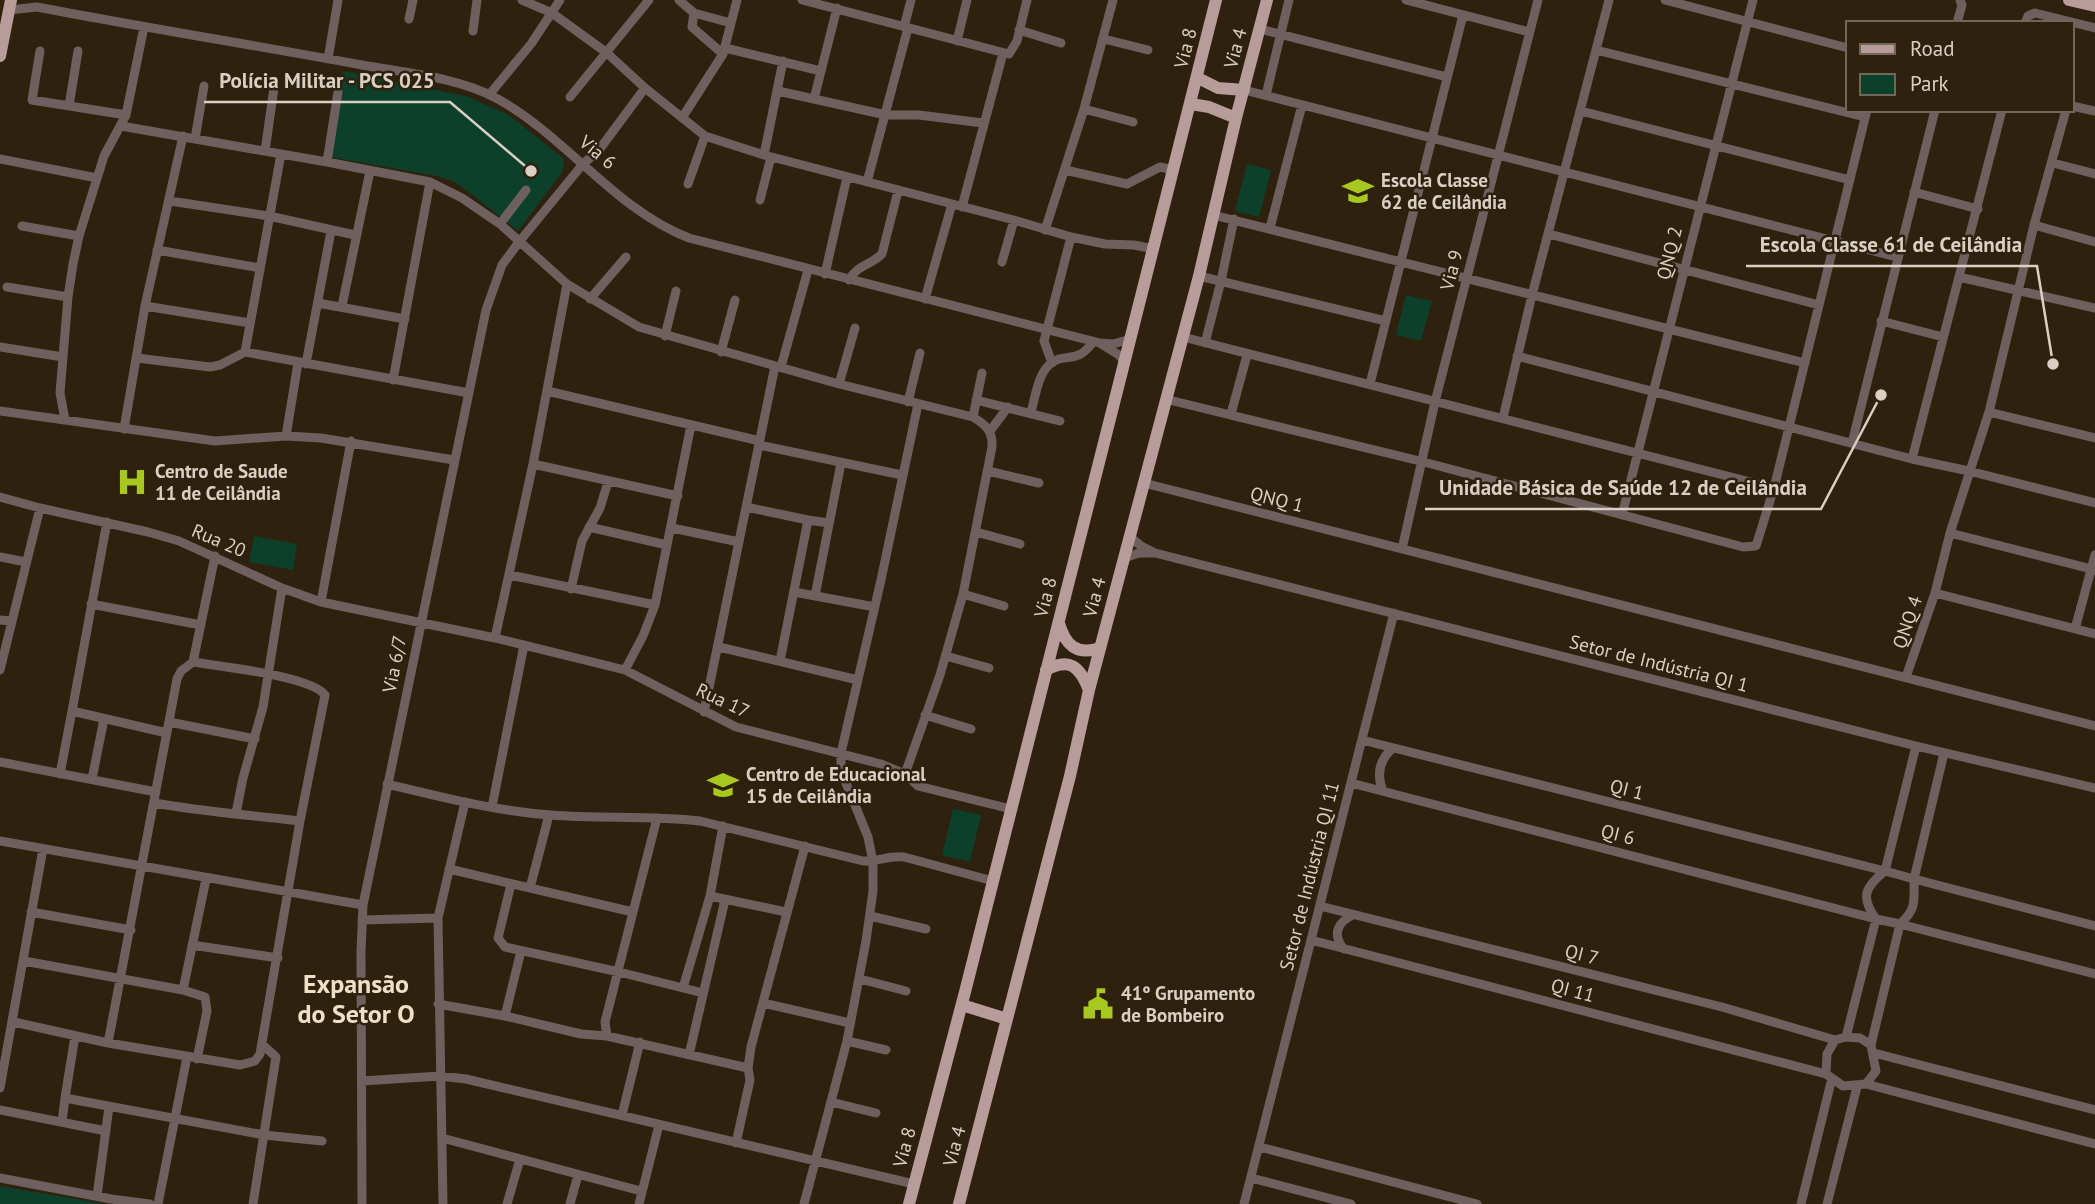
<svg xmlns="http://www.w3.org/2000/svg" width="2095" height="1204" viewBox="0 0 2095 1204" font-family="'PT Sans',sans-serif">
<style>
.park{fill:#0c402a}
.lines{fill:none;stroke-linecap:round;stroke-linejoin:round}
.minor{stroke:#6d605f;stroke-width:9}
.major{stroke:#b79c9b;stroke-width:12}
.labels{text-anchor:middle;stroke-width:5;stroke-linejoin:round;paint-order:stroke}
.street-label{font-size:19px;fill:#d9d0c4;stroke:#2e210d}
.poi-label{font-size:19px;font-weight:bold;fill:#d9d0c4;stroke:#2e210d;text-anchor:start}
.district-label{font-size:26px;font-weight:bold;fill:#f0dfc7;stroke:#2e210d}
.leader{fill:none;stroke:#d9d0c4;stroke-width:2.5}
.callout-dot{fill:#d9d0c4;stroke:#2e210d;stroke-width:2.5}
.callout-label{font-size:21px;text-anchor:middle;font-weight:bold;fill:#d9d0c4;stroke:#2e210d;stroke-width:5;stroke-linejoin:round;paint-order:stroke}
</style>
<rect width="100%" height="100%" fill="#2e210d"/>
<path class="park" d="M343,71L466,96L509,115L564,159L563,171L518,231L466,190L453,181L437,176L330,157Z
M1247,164L1271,170L1259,217L1235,211Z
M1406,295L1432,301L1421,341L1396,335Z
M254,536L297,544L293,570L249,562Z
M953,809L981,815L970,862L942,855Z
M0,1186L105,1204H0Z"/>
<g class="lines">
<path class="minor" d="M522,0L552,13L607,53L645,88L705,136L764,155L1014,220L1071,237L1105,244L1134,245L1154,249
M679,0L694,13L731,23
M802,0L1009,54L1017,41L1027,0
M1406,0L1529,32
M1665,0L1848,48
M9,10L37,7C146,28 254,45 362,65C406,73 457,77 496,98C566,136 614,209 689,238L1100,343L1113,344L1131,339
M694,13L692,27L723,54
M409,19L413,0
M1957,23L1962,5L1960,0
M2025,23L2028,16L2035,13L2095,28
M904,27L911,0
M1260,29L1447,77
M1019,30L1061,43
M473,31L477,0
M1104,39L1148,50
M957,41L967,0
M725,48L821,71
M1596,50L1865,117
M40,51L32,100L126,115
M328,59L338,0
M1244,90L1897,257
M778,91L886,115H919L983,123
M489,95L531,44L560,0
M1266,95L1289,0
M570,97L649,0
M814,99L837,8
M69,106L78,51
M2072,106L2095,111
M1084,109L1133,122
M1581,111L1850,180
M682,118L723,54L737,0
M121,126L327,162L430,182L462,198L500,224L567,284L639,327L839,384L973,417C986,425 993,431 992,447L963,594L940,675L905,774
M195,139L204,86
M265,151L274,88
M764,155L783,61
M0,159L97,178
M327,162L338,92
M2053,163L2095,174
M1065,170L1127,184L1160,167L1174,170
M867,182L908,28
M688,184L705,136
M1914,192L1978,209
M760,200L771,157
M170,201L269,216L355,235
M962,207L1003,53
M1213,215L1805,363
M500,224L526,190
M2034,225L2095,242
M22,226L79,236
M1270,228L1302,105
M1045,230L1084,109L1113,0
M1549,234L1819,305
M157,250L260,268
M1002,262L1014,220
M825,274L847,177
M1199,276L1386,321
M1959,277L2095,308
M849,280C857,265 871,265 882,254L898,191
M7,287L68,297
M590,299L626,257
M925,299L952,204
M318,303L405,319
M145,306L250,323
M342,306L370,171
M1881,321L1943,337
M665,336L676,291
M1183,337L1774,488
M1205,343L1221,281L1234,219
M1101,344L1119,355L1125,363
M0,347L63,357
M245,352L281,154
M721,352L735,300
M1517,356L1912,459L1969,471L2095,503
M137,358L210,367L220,365L245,352L469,393
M1052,363L1044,341L1071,237
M306,364L331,231
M781,367L808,270
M393,380L430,182
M839,384L855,328
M1370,384L1463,15
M547,391L760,441
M1165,399L1420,461L1743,547L1756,546L1774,488L1867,110
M976,400L1060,421
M908,402L920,353
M0,411L215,441L286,436L321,438L454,460
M1031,412C1035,398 1038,375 1049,365C1064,351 1076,366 1093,342
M1989,412L2095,438
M1231,414L1247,355
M973,417L982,373
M1503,418L1532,295L1609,0
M65,420L60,393L68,297L73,264L79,236L104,156L126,115L144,27
M124,429L145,306L183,136
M990,431L1008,407
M286,436L298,363
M1852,443L1935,110
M759,445L902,475
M1912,459L2002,110
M533,464L678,496
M988,471L1039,483
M1144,483L2095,726
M0,497L40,508L148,532L179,541L282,588L321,602L495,638L625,670L736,727L881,764L905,774L918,786L1011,809
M746,507L808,520L780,661
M1622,515L1753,0
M808,520L829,523
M589,527L667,545
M672,528L739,542
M976,532L1020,544
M1950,533L2095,570
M1129,536L1141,546L1155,553L1916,746L2095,788
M1402,549L1435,402L1538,0
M0,557L26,562
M1124,558L1139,553H1153
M510,575L655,605
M571,589L582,541L600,508L608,482
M794,592L875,607
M1935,593L2095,634
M963,594L1004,606
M815,596L841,463
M321,602L351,441
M91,604L201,625
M0,620L11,621
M2075,629L2095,555
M495,638L533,464L567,284
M719,647L858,680
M946,656L989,668
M0,670L40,508
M625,670L643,636L655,605L691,425
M1906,677L1935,593L1950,533L1989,412L2034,225L2066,110
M72,711L107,522
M704,712L775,366
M925,715L971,729
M169,722L255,739
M1362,740L1885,871L1914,879C1914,900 1917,909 1900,924L1876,919C1860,897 1865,887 1885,871L1916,746
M1944,753L1914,879L2095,926
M0,762L156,792
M60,774L72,711L167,733
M92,779L104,719
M1351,783L1876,919L1846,1037
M387,784C441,797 495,811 551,815C600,819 651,815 700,821L863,861C878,862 889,855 904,857L993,881
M1383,791C1376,774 1379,760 1393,748
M155,803C203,812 251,815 300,821
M492,807L524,645
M236,813L243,778L263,707L282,588
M0,841L363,905
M449,869L633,912
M511,884L498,938L505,947L619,972L703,993
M530,888L549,815
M710,896L786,912
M1320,906L1722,1007L1835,1040
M31,912L131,930
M870,916L926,929
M362,920L438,918
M1311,940L1826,1074
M192,945L278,958
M1344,949C1332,935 1337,922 1353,915
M24,961L183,990L205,997L207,1011L197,1059
M860,979L906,991
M683,988L710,896L723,826
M183,990L206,879
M763,1003L850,1023
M438,1004L505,1016L581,1034L607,1036L748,1068
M505,1016L521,951
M14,1022L108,1043L240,1065L255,1061L260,1054L300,821L325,695C311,676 218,666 193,662
M75,1036L65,1098L264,1135L322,1141
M607,1036L605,1022L657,818
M1846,1037L1860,1038L1871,1045L1876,1071L1866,1084L1843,1086L1826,1074L1827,1054L1835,1040Z
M847,1041L886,1050
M108,1043L177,679L181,671L193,662L215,556
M1871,1045L1900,924L2095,974
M1874,1053L2095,1110
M689,1055L725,900
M362,1081L440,1076L466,1079L914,1184
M1866,1084L2095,1144
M0,1088L43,849
M831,1102L876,1113
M0,1110L106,1131
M622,1115L640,1042
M62,1122L65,1098
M442,1138L641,1191
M736,1143L750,1080L748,1068L751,1047L805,846
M1260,1147L1477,1204
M0,1178L111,1199L150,1204
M1251,1178L1351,1204
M97,1196L109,1107
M158,1204L187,1057
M253,1204L276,1057L263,1045
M362,1204L361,951L363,905L486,310L502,265L519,242L583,164L599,150L645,88
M443,1204L438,918L465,802
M507,1204L520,1159
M570,1204L578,1175
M639,1204L659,1125
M804,1204L847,1041L866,941L873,891V862L868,837L841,771V753L881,580L918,404
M1244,1204L1394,613
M1801,1204L1832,1078
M1827,1204L1857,1087"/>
<path class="major" d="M2069,0L2095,6
M0,56L11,0
M1198,78L1218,88L1244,90
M1191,104L1209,107L1236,118
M1059,623C1065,645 1077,656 1100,648
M1046,670C1070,657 1080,667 1089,690
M962,1005L1007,1019
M909,1204L965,992L1216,0
M959,1204L1070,776L1089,690L1199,276L1236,118L1267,0"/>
</g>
<defs>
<g id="school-bare" transform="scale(2.415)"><path d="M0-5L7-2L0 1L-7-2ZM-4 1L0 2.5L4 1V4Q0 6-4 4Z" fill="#a7c81f" stroke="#2e210d" stroke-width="2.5" paint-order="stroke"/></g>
<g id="hospital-bare" transform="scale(2.415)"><path d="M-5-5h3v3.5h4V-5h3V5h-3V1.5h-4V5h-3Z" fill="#a7c81f" stroke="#2e210d" stroke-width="2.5" paint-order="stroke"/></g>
<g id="civic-bare" transform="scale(2.415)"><path d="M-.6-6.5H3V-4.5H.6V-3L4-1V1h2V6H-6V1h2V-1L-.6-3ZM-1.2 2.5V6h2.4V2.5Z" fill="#a7c81f" stroke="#2e210d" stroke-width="2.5" paint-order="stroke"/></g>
</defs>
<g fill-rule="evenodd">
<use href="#school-bare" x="1358" y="191"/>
<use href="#hospital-bare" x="132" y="482"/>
<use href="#school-bare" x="723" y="785"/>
<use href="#civic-bare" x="1098" y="1004"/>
</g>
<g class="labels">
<g class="street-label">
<text transform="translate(1185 48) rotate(-76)" y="7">Via 8</text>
<text transform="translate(1235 48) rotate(-75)" y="7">Via 4</text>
<text transform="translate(598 152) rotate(39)" y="7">Via 6</text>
<text transform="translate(1669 253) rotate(-76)" y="7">QNQ 2</text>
<text transform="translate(1451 270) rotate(-76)" y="7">Via 9</text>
<text transform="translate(1277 499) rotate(14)" y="7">QNQ 1</text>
<text transform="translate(219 540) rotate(23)" y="7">Rua 20</text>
<text transform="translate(1045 597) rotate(-76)" y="7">Via 8</text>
<text transform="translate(1094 597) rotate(-75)" y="7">Via 4</text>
<text transform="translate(1907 622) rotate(-71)" y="7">QNQ 4</text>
<text transform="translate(1659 663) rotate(14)" y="7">Setor de Indústria QI 1</text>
<text transform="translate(394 664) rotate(-79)" y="7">Via 6/7</text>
<text transform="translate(723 700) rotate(25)" y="7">Rua 17</text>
<text transform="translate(1627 789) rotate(14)" y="7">QI 1</text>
<text transform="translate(1618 834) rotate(14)" y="7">QI 6</text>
<text transform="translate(1309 876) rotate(-76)" y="7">Setor de Indústria QI 11</text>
<text transform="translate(1582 954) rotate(14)" y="7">QI 7</text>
<text transform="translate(1573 990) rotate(15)" y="7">QI 11</text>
<text transform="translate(954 1146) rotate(-75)" y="7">Via 4</text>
<text transform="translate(904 1147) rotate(-75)" y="7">Via 8</text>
</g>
<g class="poi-label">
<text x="1381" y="187">Escola Classe<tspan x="1381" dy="22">62 de Ceilândia</tspan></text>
<text x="155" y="478">Centro de Saude<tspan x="155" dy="22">11 de Ceilândia</tspan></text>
<text x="746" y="781">Centro de Educacional<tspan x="746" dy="22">15 de Ceilândia</tspan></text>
<text x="1121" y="1000">41º Grupamento<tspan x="1121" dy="22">de Bombeiro</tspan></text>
</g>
<g class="district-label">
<text x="356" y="993">Expansão<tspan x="356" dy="30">do Setor O</tspan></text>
</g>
</g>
<path class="leader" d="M531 171L450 102H204M2053 364L2037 266H1746M1881 395L1821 509H1425"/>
<g class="callout-dot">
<circle cx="531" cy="171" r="7"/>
<circle cx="2053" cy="364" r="7"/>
<circle cx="1881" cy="395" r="7"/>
</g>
<g class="callout-label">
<text x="327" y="88">Polícia Militar - PCS 025</text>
<text x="1891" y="252">Escola Classe 61 de Ceilândia</text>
<text x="1623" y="495">Unidade Básica de Saúde 12 de Ceilândia</text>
</g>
<rect x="1846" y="21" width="228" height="91" fill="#2e210d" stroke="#726756" stroke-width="2"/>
<rect x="1860" y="44" width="35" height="10" fill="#b79c9b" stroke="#726756" stroke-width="2"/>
<text x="1910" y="56" font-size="21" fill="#d9d0c4">Road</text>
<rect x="1860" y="74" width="35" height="21" fill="#0c402a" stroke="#726756" stroke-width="2"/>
<text x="1910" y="91" font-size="21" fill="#d9d0c4">Park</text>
</svg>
